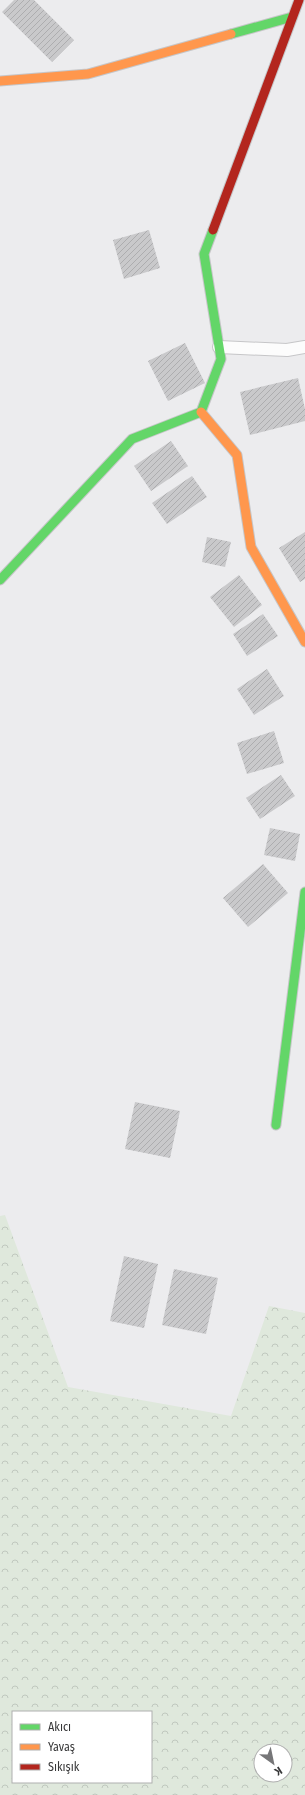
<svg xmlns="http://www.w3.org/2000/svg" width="305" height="1795" viewBox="0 0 305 1795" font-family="'Fira Sans Condensed',sans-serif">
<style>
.forest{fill:url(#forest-crowns);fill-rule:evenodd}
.building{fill:url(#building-hatch)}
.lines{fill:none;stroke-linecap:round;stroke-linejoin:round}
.lane-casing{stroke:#c6c6c8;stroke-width:14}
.fast-casing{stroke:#c6c6c8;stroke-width:11}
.slow-casing{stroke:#c6c6c8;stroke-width:11}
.jam-casing{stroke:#c6c6c8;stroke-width:11}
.lane{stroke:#fcfcfc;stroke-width:12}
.fast{stroke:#63d668;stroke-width:9}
.slow{stroke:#ff974d;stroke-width:9}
.jam{stroke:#b3261e;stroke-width:9}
</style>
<defs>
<pattern id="forest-crowns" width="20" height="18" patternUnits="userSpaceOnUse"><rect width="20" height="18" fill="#dfe8dc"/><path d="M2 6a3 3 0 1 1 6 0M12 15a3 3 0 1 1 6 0" fill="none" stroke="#c0c8be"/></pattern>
<pattern id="building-hatch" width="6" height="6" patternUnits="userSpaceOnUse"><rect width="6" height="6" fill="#c9c9cb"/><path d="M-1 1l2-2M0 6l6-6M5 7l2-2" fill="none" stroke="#adadaf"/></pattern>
</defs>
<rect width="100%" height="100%" fill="#ececee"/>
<path class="forest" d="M5,1215L68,1387L231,1416L269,1306L305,1313V1795H0V1216ZM13,1712H151V1782H13ZM261,1751H285V1775H261Z"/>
<path class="building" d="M14,0H34L74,40L52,62L2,12Z
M149,230L160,268L124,279L113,240Z
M185,343L205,383L168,401L148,361Z
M298,378L305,409V421L250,435L240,392Z
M171,441L188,466L151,491L134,466Z
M192,476L207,497L167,524L152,503Z
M305,532V579L300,582L279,548Z
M207,537L231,542L225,567L202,562Z
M239,575L262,605L234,627L210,597Z
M263,614L278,636L247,656L233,634Z
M267,669L284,696L254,715L237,689Z
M274,731L284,763L247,774L237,743Z
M281,775L295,796L260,819L246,798Z
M270,828L300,834L295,861L264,855Z
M263,864L288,893L248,927L223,898Z
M135,1102L180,1111L170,1158L125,1149Z
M124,1256L158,1264L144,1328L110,1321Z
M174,1269L218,1278L206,1334L162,1325Z"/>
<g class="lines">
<g class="lane-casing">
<path id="lane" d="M219,347L287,350L305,347"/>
</g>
<g class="fast-casing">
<path id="fast" d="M231,34L292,17
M201,412L221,359L204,254L213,230
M0,580L132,439L201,412
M276,1125L305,892"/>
</g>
<g class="slow-casing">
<path id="slow" d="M0,81L88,74L231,34
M201,412L237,455L251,547L305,642"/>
</g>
<g class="jam-casing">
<path id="jam" d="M213,230L299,0"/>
</g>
<use href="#lane" class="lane"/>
<use href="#fast" class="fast"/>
<use href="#slow" class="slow"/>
<use href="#jam" class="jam"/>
</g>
<rect x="12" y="1711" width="140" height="72" fill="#ffffff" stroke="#afafaf"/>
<rect x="20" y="1724" width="20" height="6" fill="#63d668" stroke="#afafaf"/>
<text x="48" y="1731" font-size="12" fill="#373738">Akıcı</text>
<rect x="20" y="1744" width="20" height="6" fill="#ff974d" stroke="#afafaf"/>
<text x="48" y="1751" font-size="12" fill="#373738">Yavaş</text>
<rect x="20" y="1764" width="20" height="6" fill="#b3261e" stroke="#afafaf"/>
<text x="48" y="1771" font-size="12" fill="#373738">Sıkışık</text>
<g transform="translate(273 1763) rotate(147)"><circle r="19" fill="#ffffff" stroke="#afafaf"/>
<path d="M0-3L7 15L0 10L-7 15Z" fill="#767678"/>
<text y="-6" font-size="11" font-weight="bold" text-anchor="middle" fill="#373738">K</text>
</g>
</svg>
